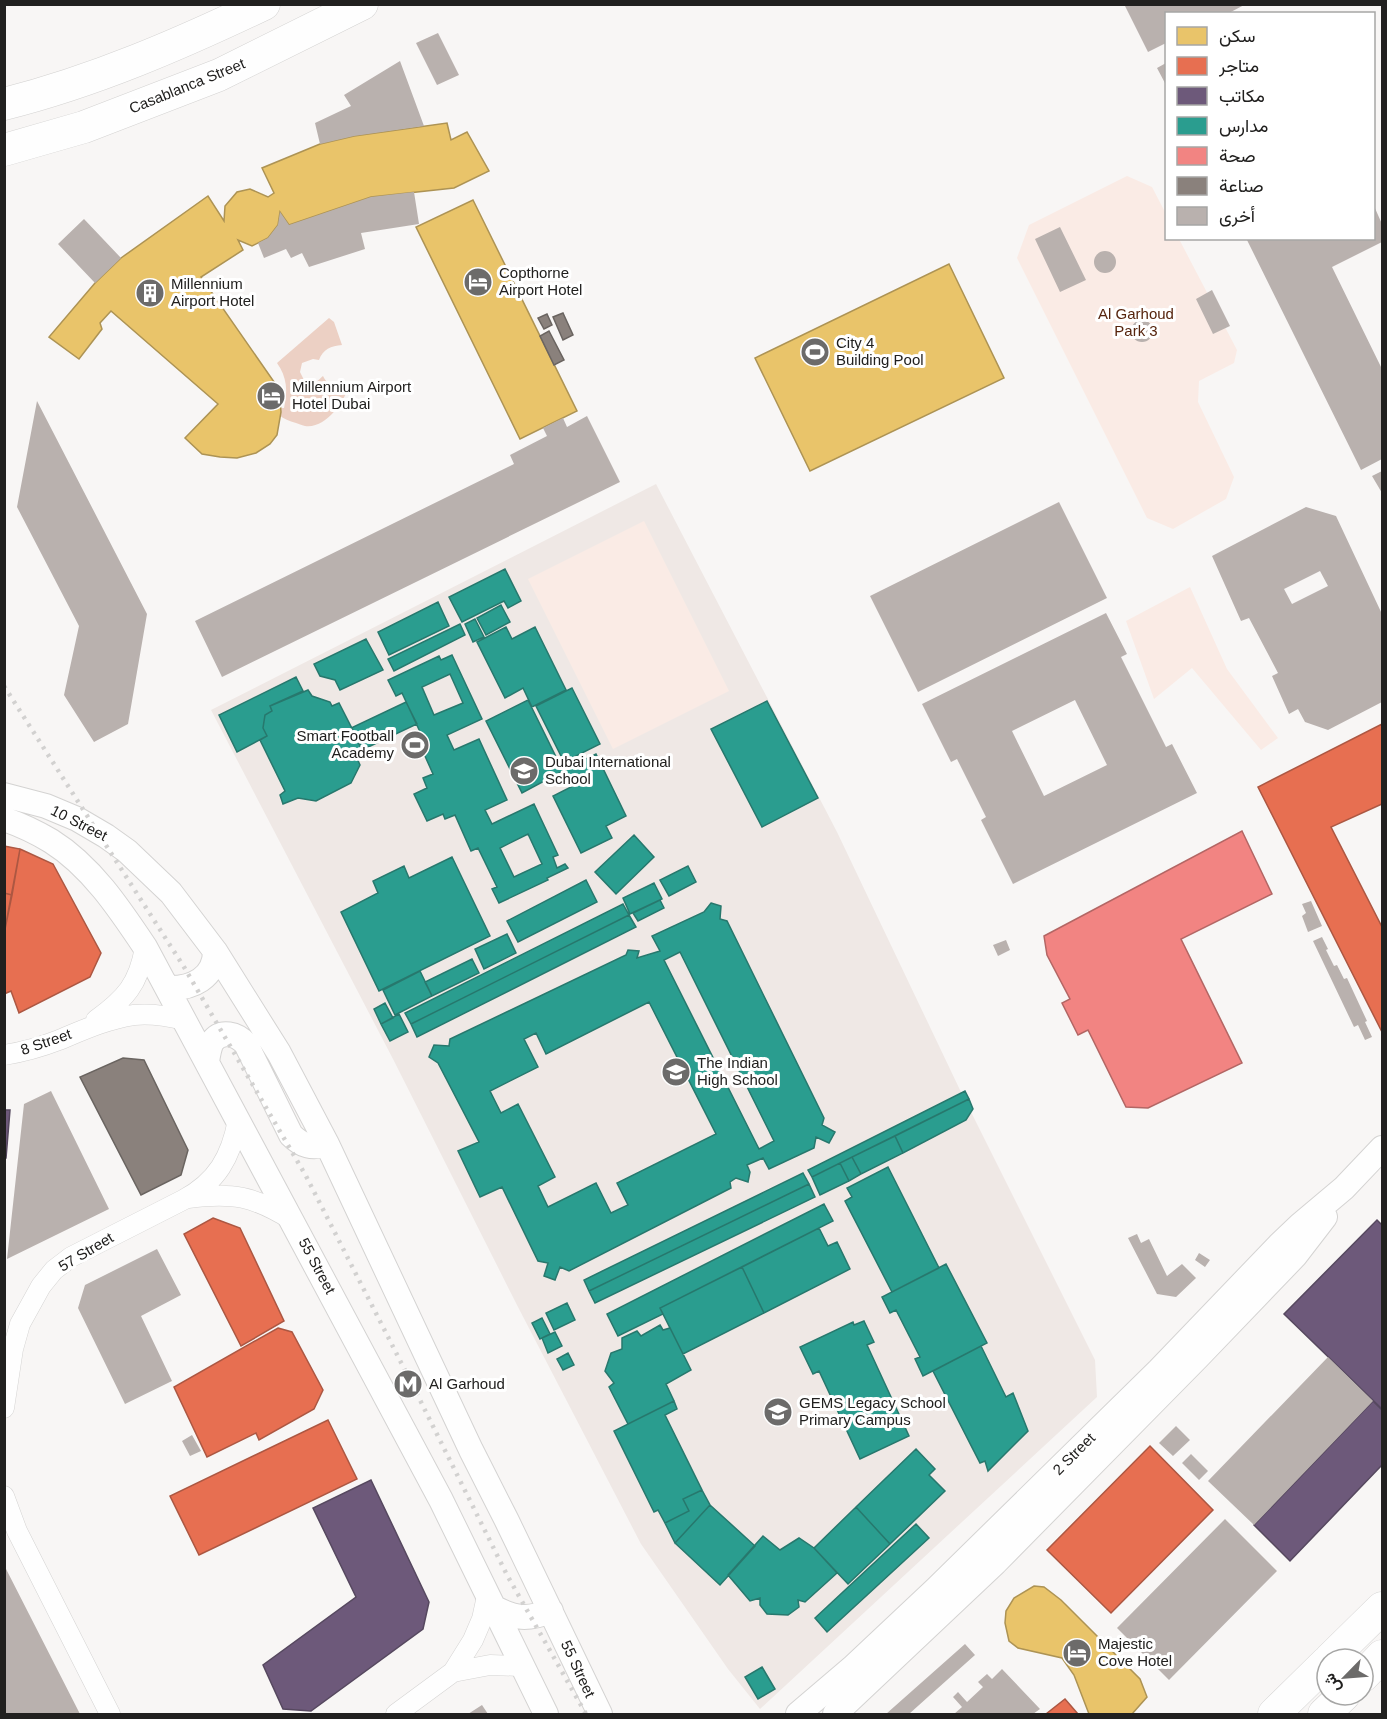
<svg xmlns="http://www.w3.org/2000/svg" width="1387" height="1719" viewBox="0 0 1387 1719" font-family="Arial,Vazirmatn,sans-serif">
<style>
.built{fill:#efe8e5}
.green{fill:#faebe5}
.water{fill:#ecd0c4}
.homes{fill:#e9c46a;stroke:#ad9354;stroke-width:1.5}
.shops{fill:#e76f51;stroke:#ac5742;stroke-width:1.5}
.offices{fill:#6d597a;stroke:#56485f;stroke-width:1.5}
.schools{fill:#2a9d8f;stroke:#27786d;stroke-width:1.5;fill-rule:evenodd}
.health{fill:#f28482;stroke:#b36664;stroke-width:1.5}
.industry{fill:#8a817c;stroke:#6a6460;stroke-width:1.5}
.building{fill:#b9b1ae;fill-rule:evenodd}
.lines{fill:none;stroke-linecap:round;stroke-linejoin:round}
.minor-casing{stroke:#d4d3d2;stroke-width:21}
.tertiary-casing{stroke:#d4d3d2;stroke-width:26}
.primary-casing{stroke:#d4d3d2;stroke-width:33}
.minor{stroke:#fefefe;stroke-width:20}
.tertiary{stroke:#fefefe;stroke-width:24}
.primary{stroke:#fefefe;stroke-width:32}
.rail{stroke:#d2d1d0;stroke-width:4.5;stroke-dasharray:3 6;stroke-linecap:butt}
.labels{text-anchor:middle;stroke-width:6;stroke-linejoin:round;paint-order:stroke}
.street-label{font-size:15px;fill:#21201f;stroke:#fff}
.poi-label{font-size:15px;fill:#21201f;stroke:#fff;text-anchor:start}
.park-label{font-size:15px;fill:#56240d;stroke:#fff}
</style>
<rect width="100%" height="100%" fill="#f8f6f5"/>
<path class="built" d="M656,484L837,832L960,1090L1095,1360L1097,1397L760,1709L728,1669L641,1544L518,1307L393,1059L211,710Z"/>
<path class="green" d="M1127,176L1152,187L1166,214V238L1179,239L1237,350L1234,363L1199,381L1198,402L1234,477L1226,499L1173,529L1147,518L1017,258L1029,225Z
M644,521L729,691L613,749L528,579Z
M1190,587L1227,669L1278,738L1261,750L1192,668L1154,699L1126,621Z"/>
<path class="water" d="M329,318L334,322L342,345C331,346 323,349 319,360L313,359L302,363L300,372L305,382C316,385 316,382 323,376C328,387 339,389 350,384C344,402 326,429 305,426C301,425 299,424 296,423C289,421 284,419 279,415V408H284C288,391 287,377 277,363Z"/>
<path class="homes" d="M447,123L451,140L467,132L489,171L454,188L371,197L289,225L280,212L278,225L268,238L252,246L238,240L243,250L201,277L279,389L281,412L277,435L270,444L256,453L237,458L220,457L202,454L185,438L218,404L111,311L100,323L102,329L79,359L49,337L95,283L121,258L208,196L224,221L225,206L237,192L250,189L268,197L274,193L262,168L320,144L354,136Z
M473,200L577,411L520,439L416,227Z
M949,264L1004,378L810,471L755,358Z
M1034,1586L1044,1587L1061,1600L1140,1679L1147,1697L1132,1714H1089L1074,1675L1062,1658L1018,1648L1009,1641L1005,1623L1006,1611L1014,1598Z"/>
<path class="shops" d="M1382,724V804L1331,827L1382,927V1032L1258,787Z
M4,846L20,849L12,895L4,893Z
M20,849L53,864L101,953L90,977L19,1013L11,991L4,994V934Z
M4,893L12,895L4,934Z
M213,1218L240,1228L284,1321L241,1346L184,1234Z
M278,1328L292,1332L323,1390L314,1409L259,1440L256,1433L207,1457L174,1387Z
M328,1420L357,1479L199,1555L170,1496Z
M1150,1446L1213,1510L1111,1613L1047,1550Z
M1065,1699L1078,1714H1046Z"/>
<path class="offices" d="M4,1110H10L6,1158H4Z
M1377,1220L1382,1225V1409L1284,1314Z
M1373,1401L1382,1410V1465L1290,1561L1254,1525Z
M371,1480L429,1602L423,1629L311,1711L283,1709L263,1665L356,1597L313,1508Z"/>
<path class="schools" d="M505,569L521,601L508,608L504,601L462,622L449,597Z
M438,602L449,626L389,655L378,632Z
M501,605L510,622L486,635L477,618Z
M475,619L484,637L473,642L465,624Z
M460,624L465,635L394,671L388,659Z
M506,627L512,639L535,627L566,690L532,707L523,688L505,698L477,642Z
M366,639L383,670L340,690L335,680L320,676L314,664Z
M452,655L482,719L447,735L454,750L479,739L507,800L485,810L492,824L534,804L558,855L553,857L557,868L565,864L568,868L547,878L548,880L499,903L492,889L497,887L478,848L471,851L455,815L445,819L443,814L427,821L414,794L427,788L423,778L433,774L416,736L421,734L402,693L396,696L388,680L439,656L441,660ZM450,674L463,703L434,715L422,687ZM528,834L542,864L514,877L500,848Z
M296,677L303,691L270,706L272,711L265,715L263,728L267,736L237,752L219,715Z
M572,688L600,744L564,762L536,706Z
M308,690L312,696L330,702L332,706L339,703L364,752L356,756L360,765L351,783L316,801L298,798L283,804L280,795L285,791L260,740L267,736L263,728L265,715L272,711L270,706Z
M528,700L563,771L522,793L486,721Z
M767,701L818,798L762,827L711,729Z
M406,702L417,724L362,750L351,728Z
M596,754L626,816L606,826L612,838L581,853L553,796L573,786L565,769Z
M634,835L654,857L616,894L595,872Z
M452,857L490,936L379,991L341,912L378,893L373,881L404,866L409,878Z
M688,866L696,882L669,896L660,880Z
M586,880L597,902L518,942L507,921Z
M654,883L662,899L630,914L623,898Z
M660,900L664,908L638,921L633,913Z
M711,903L721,906L720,919L727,921L824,1118L822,1125L835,1132L829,1143L816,1137L814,1148L769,1169L763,1158L747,1165L750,1172L748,1182L736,1178L730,1182L731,1188L569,1271L560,1267L555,1280L544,1276L548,1263L538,1261L502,1187L480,1197L458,1151L479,1142L438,1063L429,1057L434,1045L449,1046L450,1039L626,955L628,950L639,951L637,958L660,951L652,936L704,912ZM680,952L774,1141L759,1149L664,960ZM649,1002L716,1134L617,1183L628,1205L611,1213L596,1183L548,1207L538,1186L555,1177L518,1104L501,1113L490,1091L538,1067L524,1039L536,1033L546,1054Z
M623,904L629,915L411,1024L405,1013Z
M629,915L636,927L417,1037L411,1024Z
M507,934L516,953L484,969L475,949Z
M472,959L479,973L432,996L425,982Z
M420,971L432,996L395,1015L383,990Z
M385,1003L393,1018L381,1024L374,1009Z
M399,1014L408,1032L390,1041L381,1024Z
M965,1091L969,1099L812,1177L808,1170Z
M969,1099L973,1109L966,1120L903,1153L895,1136Z
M895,1136L903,1153L861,1174L852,1157Z
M852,1157L861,1174L849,1181L840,1163Z
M840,1163L849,1181L820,1195L812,1177Z
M888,1167L939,1268L892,1292L845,1201L852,1197L847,1188Z
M803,1173L809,1184L589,1291L584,1280Z
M809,1184L815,1197L595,1303L589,1291Z
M824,1204L833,1221L660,1308L663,1314L618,1336L607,1314Z
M819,1228L828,1246L837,1242L850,1269L764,1313L742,1267Z
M946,1264L987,1343L923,1376L915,1359L920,1357L896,1310L890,1313L882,1297Z
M742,1267L764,1313L683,1354L660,1308Z
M567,1303L575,1320L554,1330L546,1313Z
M542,1318L550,1334L540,1339L532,1323Z
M864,1321L874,1342L867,1345L909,1436L860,1459L819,1371L813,1374L800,1347L853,1322L854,1325Z
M660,1325L663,1330L670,1328L691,1370L666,1384L674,1401L628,1424L609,1387L614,1383L605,1371L611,1353L622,1349V1338L637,1331L641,1336Z
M555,1332L562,1346L548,1353L542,1338Z
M981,1346L1006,1397L1013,1393L1028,1431L988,1471L985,1461L980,1463L933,1371Z
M568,1353L574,1365L563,1370L557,1359Z
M674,1401L677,1409L665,1415L702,1490L683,1499L689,1511L665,1523L658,1510L654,1512L614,1431Z
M916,1449L935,1469L929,1475L945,1491L890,1544L856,1507Z
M702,1490L710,1505L675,1543L665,1523L689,1511L683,1499Z
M710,1505L755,1546L720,1585L675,1543Z
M856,1507L890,1544L848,1584L814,1548Z
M916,1524L929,1538L827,1632L815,1618Z
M763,1536L780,1550L799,1538L814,1548L837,1573L805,1602L798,1600L799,1607L788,1615L767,1614L760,1605V1598L750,1601L728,1575Z
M762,1667L775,1689L758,1699L745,1677Z"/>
<path class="health" d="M1242,831L1272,894L1181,939L1242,1063L1148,1108L1126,1107L1088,1030L1078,1035L1062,1003L1070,999L1047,955L1044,936Z"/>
<path class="industry" d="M563,313L573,335L563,340L553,317Z
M547,314L552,325L544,329L538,318Z
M549,331L564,360L554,365L540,336Z
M123,1058L144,1060L188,1150L181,1175L141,1195L80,1077Z"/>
<path class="building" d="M1124,4H1246L1227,14H1166V43L1148,52Z
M438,33L459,75L437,85L416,43Z
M400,61L424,126L354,136L320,144L315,123L351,106L344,95Z
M1166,63V85L1157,68Z
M414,192L419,224L361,233L365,249L309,267L302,253L291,258L286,249L264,258L258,243L268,238L278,225L280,212L289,225L371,197Z
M1374,206L1382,224V242L1332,267L1382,369V459L1361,470L1246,238H1374Z
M84,219L121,258L95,283L58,244Z
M1060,227L1086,280L1060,292L1035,239Z
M1094 262a11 11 0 1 1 22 0a11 11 0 1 1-22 0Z
M1212,290L1230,326L1213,334L1196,299Z
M1131 331a11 11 0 1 1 22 0a11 11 0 1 1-22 0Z
M37,401L147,614L128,724L94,742L64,695L79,626L17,507Z
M587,416L620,482L222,677L195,621L514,464L510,455L547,436L543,428L563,418L567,427Z
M1382,471V493L1372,476Z
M1059,502L1107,598L918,692L870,596Z
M1306,507L1336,516L1382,614V702L1328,730L1305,722L1298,709L1289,714L1272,676L1278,673L1249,618L1241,621L1212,556ZM1320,571L1328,586L1292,604L1284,589Z
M1106,613L1127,654L1121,657L1166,747L1172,744L1197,793L1013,884L981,820L986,817L957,759L951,762L922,704ZM1075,700L1107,765L1044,796L1012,731Z
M1311,901L1322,926L1308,932L1302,916L1306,913L1302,904Z
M1322,937L1328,949L1326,950L1334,966L1337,965L1344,979L1347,978L1367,1021L1365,1022L1372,1037L1365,1040L1358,1025L1354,1027L1313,941Z
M1006,940L1010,950L998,956L993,945Z
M51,1091L109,1209L7,1259L24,1104Z
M1137,1234L1141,1243L1149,1239L1167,1276L1182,1264L1196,1278L1176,1297L1157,1294L1128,1238Z
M157,1249L181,1295L141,1316L172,1381L125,1404L78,1308L85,1285Z
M1199,1253L1210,1260L1205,1267L1195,1260Z
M1328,1357L1373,1401L1254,1525L1208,1481Z
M1176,1426L1190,1440L1173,1456L1159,1443Z
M192,1435L201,1451L190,1456L182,1441Z
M1191,1454L1208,1471L1199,1480L1182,1463Z
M1225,1519L1277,1571L1169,1680L1117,1628Z
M4,1565L80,1714H4Z
M965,1644L975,1655L909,1714H886Z
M1002,1669L1040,1709L1033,1714H954L962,1707L953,1697L958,1692L967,1702L983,1687L978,1682L987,1674L992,1679Z
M482,1705L488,1714H468Z"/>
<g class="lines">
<g class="minor-casing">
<path id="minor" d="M96,1020C125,999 139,984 145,947
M4,1055C23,1052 41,1047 59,1040C83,1030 107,1019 134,1015C151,1013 168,1016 185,1020
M188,1198C232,1192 254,1196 292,1220
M4,1408L13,1349L20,1324L41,1286L54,1270L71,1257L183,1200C217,1182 231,1157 238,1120
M4,1496L17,1531L110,1714
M453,1672L490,1665L521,1666
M396,1714L453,1672L473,1640L482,1619L487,1596"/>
</g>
<g class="tertiary-casing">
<path id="tertiary" d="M4,795L46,806L77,819L106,836L127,851L171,893L215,951L279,1053L327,1144L471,1450L507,1521L600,1714
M4,819C21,825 36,832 51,841C91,866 119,908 145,947L441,1500L546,1714
M167,988C192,989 215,978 215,951
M207,1062C208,1055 209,1048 212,1042C221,1029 237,1034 246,1044L291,1135C302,1146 312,1149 327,1144
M493,1607C515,1619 528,1620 551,1611
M798,1714L852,1668L936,1589L1159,1370L1279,1245L1300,1225L1344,1188L1382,1148
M835,1714L995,1563L1198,1357L1295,1256L1325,1217"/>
</g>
<g class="primary-casing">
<path id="primary" d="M4,104C95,81 180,44 264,4
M4,150L84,127L219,75L362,4
M1330,1659L1382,1608
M1363,1676L1382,1656
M1274,1714L1327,1662
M1324,1714L1344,1695"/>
</g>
<use href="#minor" class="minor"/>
<use href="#tertiary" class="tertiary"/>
<use href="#primary" class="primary"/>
<path class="rail" d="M4,686L184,967L306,1176L412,1384L507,1575L586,1714"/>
</g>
<defs>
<g id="hotel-disc" transform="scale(1.5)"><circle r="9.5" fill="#6c6b6a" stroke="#fff"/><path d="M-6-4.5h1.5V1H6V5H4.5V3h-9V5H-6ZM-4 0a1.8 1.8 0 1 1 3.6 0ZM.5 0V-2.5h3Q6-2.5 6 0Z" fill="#fff"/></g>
<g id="building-disc" transform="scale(1.5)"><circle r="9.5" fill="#6c6b6a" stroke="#fff"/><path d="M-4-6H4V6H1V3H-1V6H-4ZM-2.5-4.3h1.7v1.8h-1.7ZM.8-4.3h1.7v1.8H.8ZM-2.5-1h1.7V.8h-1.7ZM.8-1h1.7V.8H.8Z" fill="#fff"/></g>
<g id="stadium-disc" transform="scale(1.5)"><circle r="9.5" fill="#6c6b6a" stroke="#fff"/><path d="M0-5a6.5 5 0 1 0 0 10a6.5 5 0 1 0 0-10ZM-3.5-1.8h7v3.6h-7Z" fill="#fff"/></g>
<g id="school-disc" transform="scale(1.5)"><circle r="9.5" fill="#6c6b6a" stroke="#fff"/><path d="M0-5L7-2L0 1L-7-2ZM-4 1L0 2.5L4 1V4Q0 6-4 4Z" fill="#fff"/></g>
<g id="metro-disc" transform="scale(1.5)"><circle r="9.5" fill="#6c6b6a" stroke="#fff"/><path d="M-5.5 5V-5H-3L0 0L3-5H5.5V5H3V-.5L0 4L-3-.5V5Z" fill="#fff"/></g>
<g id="university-disc" transform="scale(1.5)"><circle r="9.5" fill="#6c6b6a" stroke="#fff"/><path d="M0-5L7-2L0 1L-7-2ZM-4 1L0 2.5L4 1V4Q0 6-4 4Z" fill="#fff"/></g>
</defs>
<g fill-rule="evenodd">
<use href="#hotel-disc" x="478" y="282"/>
<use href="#building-disc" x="150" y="293"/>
<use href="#stadium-disc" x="815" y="352"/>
<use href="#hotel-disc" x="271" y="396"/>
<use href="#stadium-disc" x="415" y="745"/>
<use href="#school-disc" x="524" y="771"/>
<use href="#school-disc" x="676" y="1072"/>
<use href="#metro-disc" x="408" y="1384"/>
<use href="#university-disc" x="778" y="1412"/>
<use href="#hotel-disc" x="1077" y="1653"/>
</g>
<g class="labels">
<g class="street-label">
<text transform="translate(187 86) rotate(-22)" y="5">Casablanca Street</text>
<text transform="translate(79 823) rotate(27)" y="5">10 Street</text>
<text transform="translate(46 1042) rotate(-19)" y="5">8 Street</text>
<text transform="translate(86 1252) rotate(-31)" y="5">57 Street</text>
<text transform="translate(317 1266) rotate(62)" y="5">55 Street</text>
<text transform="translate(1074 1454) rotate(-45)" y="5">2 Street</text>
<text transform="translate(578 1669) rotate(65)" y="5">55 Street</text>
</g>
<g class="poi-label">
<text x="499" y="278">Copthorne<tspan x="499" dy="17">Airport Hotel</tspan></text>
<text x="171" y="289">Millennium<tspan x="171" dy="17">Airport Hotel</tspan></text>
<text x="836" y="348">City 4<tspan x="836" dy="17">Building Pool</tspan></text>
<text x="292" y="392">Millennium Airport<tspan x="292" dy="17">Hotel Dubai</tspan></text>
<text x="394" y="741" text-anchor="end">Smart Football<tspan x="394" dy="17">Academy</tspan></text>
<text x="545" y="767">Dubai International<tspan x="545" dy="17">School</tspan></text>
<text x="697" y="1068">The Indian<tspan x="697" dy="17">High School</tspan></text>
<text x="429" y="1389">Al Garhoud</text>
<text x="799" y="1408">GEMS Legacy School<tspan x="799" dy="17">Primary Campus</tspan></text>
<text x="1098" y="1649">Majestic<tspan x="1098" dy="17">Cove Hotel</tspan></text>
</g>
<g class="park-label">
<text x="1136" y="319">Al Garhoud<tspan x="1136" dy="17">Park 3</tspan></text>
</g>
</g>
<rect width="1387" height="1719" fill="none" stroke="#21201f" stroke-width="12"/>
<rect x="1165" y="12" width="210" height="228" fill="#ffffff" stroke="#a6a6a5" stroke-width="1.5"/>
<rect x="1177" y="27" width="30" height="18" fill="#e9c46a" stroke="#a6a6a5" stroke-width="1.5"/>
<text x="1219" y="42" font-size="18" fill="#21201f">سكن</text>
<rect x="1177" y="57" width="30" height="18" fill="#e76f51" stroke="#a6a6a5" stroke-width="1.5"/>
<text x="1219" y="72" font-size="18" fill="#21201f">متاجر</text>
<rect x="1177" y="87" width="30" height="18" fill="#6d597a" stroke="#a6a6a5" stroke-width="1.5"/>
<text x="1219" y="102" font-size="18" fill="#21201f">مكاتب</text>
<rect x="1177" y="117" width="30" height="18" fill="#2a9d8f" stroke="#a6a6a5" stroke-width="1.5"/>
<text x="1219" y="132" font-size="18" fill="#21201f">مدارس</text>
<rect x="1177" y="147" width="30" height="18" fill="#f28482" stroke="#a6a6a5" stroke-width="1.5"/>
<text x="1219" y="162" font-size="18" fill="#21201f">صحة</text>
<rect x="1177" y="177" width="30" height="18" fill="#8a817c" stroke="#a6a6a5" stroke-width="1.5"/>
<text x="1219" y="192" font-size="18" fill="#21201f">صناعة</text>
<rect x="1177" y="207" width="30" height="18" fill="#b9b1ae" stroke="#a6a6a5" stroke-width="1.5"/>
<text x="1219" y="222" font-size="18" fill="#21201f">أخرى</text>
<g transform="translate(1345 1677) rotate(245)"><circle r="28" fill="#ffffff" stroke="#a6a6a5" stroke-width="1.5"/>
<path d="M0-4.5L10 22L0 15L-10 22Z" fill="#6c6b6a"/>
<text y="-9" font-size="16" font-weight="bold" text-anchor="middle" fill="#21201f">ش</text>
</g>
</svg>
